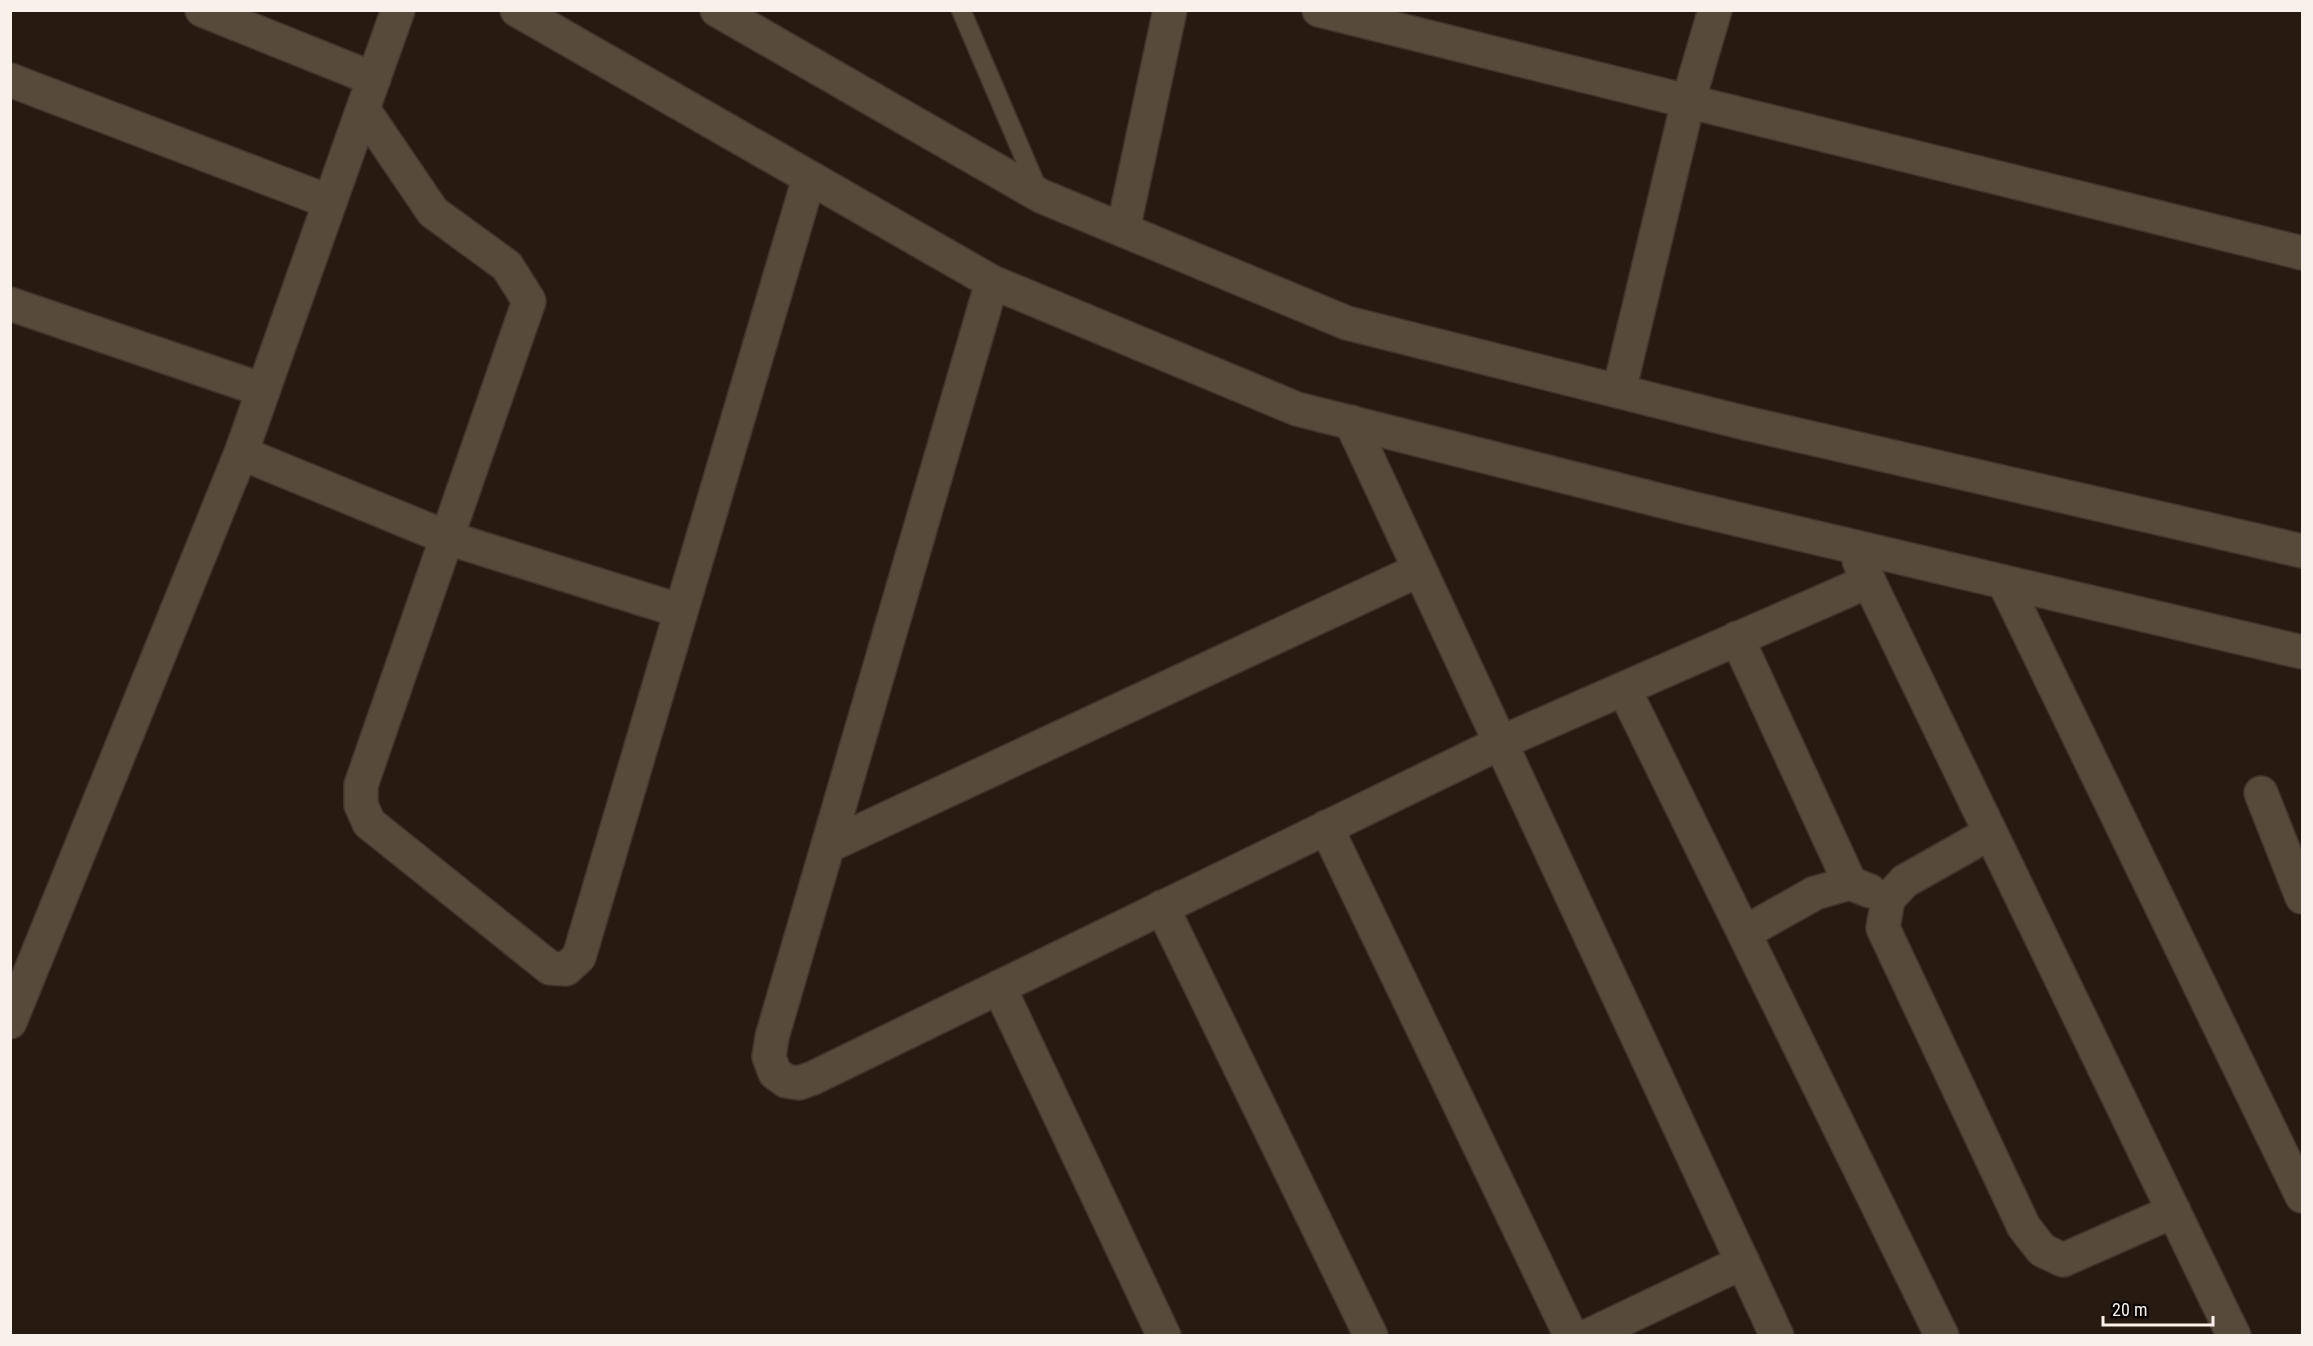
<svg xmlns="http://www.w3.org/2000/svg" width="2313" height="1346" viewBox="0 0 2313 1346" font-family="'Roboto Condensed',sans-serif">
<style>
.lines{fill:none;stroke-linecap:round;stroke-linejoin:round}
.service-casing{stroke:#40342b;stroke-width:21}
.minor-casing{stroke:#40342b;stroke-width:36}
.tertiary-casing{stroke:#40342b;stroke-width:36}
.service{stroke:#574a3a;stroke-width:18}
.minor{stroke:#574a3a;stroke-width:33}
.tertiary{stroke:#574a3a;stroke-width:33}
</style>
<rect width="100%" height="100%" fill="#271a11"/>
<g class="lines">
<g class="service-casing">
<path id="service" d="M961,10L1039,192"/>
</g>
<g class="minor-casing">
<path id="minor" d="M202,10L374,79
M1319,10L2302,253
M10,80L330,202
M363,109L433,212L507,266L529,301L361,785V805L369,823L550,968L566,969L579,957L809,178
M1123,230L1170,10
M992,282L772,1037L769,1057L775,1073L786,1081L799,1083L813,1078L1500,743L1869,581
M10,304L263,390
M1619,391L1688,102L1715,10
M1351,422L1777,1336
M241,453L448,538L681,611
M1859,561L2234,1336
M2004,582L2302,1196
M1737,638L1850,883
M1624,689L1942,1336
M2261,793L2302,897
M1326,827L1571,1336
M1990,833L1905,881L1888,899L1883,928L2024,1227L2042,1250L2063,1260L2174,1211
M828,846L1419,570
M1162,907L1371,1336
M1744,933L1815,893L1850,883L1870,891
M999,987L1164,1336
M10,1022L241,453L398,10
M1588,1336L1743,1262"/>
</g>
<g class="tertiary-casing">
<path id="tertiary" d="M517,10L992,282L1297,409L1690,508L2302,652
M717,10L1041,196L1347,323L1741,422L2302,551"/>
</g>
<use href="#service" class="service"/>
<use href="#minor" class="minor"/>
<use href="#tertiary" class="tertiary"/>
</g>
<rect width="2313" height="1346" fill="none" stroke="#f9f0ea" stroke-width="24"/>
<path d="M2103 1316v9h110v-9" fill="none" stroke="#f9f0ea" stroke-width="3"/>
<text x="2112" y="1316" font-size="18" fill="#f9f0ea" stroke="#0b0604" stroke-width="4.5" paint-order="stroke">20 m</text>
</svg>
